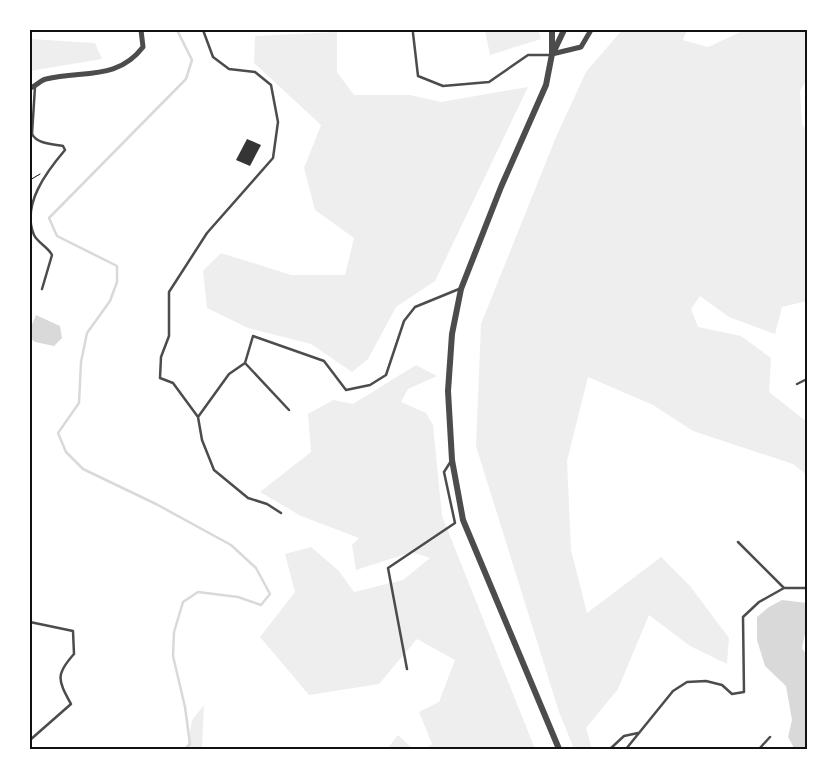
<svg xmlns="http://www.w3.org/2000/svg" width="837" height="779" viewBox="0 0 837 779" font-family="'Fira Sans',sans-serif">
<style>
.green{fill:#eee}
.water{fill:#d9d9d9}
.lines{fill:none;stroke-linecap:round;stroke-linejoin:round}
.stream{stroke:#d9d9d9;stroke-width:2.5}
.building{fill:#353535}
.path{stroke:#111;stroke-width:1}
.service{stroke:#4c4c4c;stroke-width:2.5}
.minor{stroke:#4c4c4c;stroke-width:5}
.tertiary{stroke:#4c4c4c;stroke-width:6}
.neatline{fill:none;stroke:#111;stroke-width:2}
</style>
<rect width="100%" height="100%" fill="#fff"/>
<path class="green" d="M485,30H538L541,39L490,55Z
M622,30H687L683,40L708,47L745,30H807V79L800,91L802,124L807,131V301L782,307L775,334L729,317L700,296L691,309L698,327L741,336L771,358L769,392L807,422V475L793,464L693,431L653,405L588,377L567,461L571,550L587,613L661,557L690,586L729,638L727,664L690,646L649,615L618,689L586,728L592,749H574L559,712L476,446L481,324L556,137L586,72Z
M337,32V72L354,95H410L441,102L528,87L435,281L396,307L368,359L352,372L311,344L248,328L207,308L203,271L221,253L291,275H345L354,238L315,210L304,168L321,125L254,63L255,36Z
M30,39L95,43L102,59L30,71Z
M416,365L437,376L408,389L401,402L426,413L433,425L442,516L535,749H425L432,744L419,712L439,702L455,660L417,639L379,684L309,695L260,637L295,592L285,554L311,547L339,571L354,592L403,580L430,558L412,552L356,570L352,545L359,538L301,516L260,492L311,452L308,414L333,400L353,404Z
M204,705L202,749H187L192,720Z
M398,735L413,749H387Z"/>
<path class="water" d="M36,315L60,326L62,338L54,346L35,342L30,338V329Z
M782,600L807,603V625L802,648L807,656V749L794,748L788,737L792,720L786,686L765,666L757,640V617L769,607Z"/>
<g class="lines">
<path class="stream" d="M177,30L192,60L186,79L49,218L57,236L117,266V282L110,301L87,333L81,362L79,403L58,433L66,452L83,469L156,504L231,545L256,568L270,594L261,605L238,597L198,592L183,602L174,632L173,656L185,707L190,744L185,749"/>
</g>
<path class="building" d="M247,139L261,145L250,166L236,160Z"/>
<g class="lines">
<path class="path" d="M30,180L40,174"/>
<path class="service" d="M203,30L213,57L229,69L255,72L271,85L278,122L273,158L207,233L169,292V336L161,357L160,378L173,383L198,417L229,374L245,363
M413,33L418,76L443,86L489,82L528,55H551
M35,87L32,134C37,144 53,144 63,146L65,150C47,171 21,205 34,235C38,243 48,247 52,255L42,289
M797,384L807,379
M289,410L245,363L253,336L324,361L346,390L370,385L386,375L404,321L415,307L459,289
M198,417L202,440L214,470L248,498L267,504L281,513
M738,542L784,588
M30,622L73,631L74,654C55,675 58,680 71,704L30,740
M407,669L388,568L455,523L444,472L451,461
M610,749L624,736L638,733
M626,749L673,691L687,682L706,681L722,685L732,694L744,692L743,617L759,602L784,588H807
M759,749L770,737"/>
<path class="minor" d="M552,54L581,47L591,30
M30,88C37,86 40,80 46,79C83,70 117,81 143,47L141,30"/>
<path class="tertiary" d="M552,30V54L546,85L501,187L461,289L452,334L448,391L452,460L463,520L559,749
M554,51L564,30"/>
</g>
<rect width="837" height="779" fill="none" stroke="#ffffff" stroke-width="62"/>
<rect x="31" y="31" width="775" height="717" class="neatline"/>
</svg>
